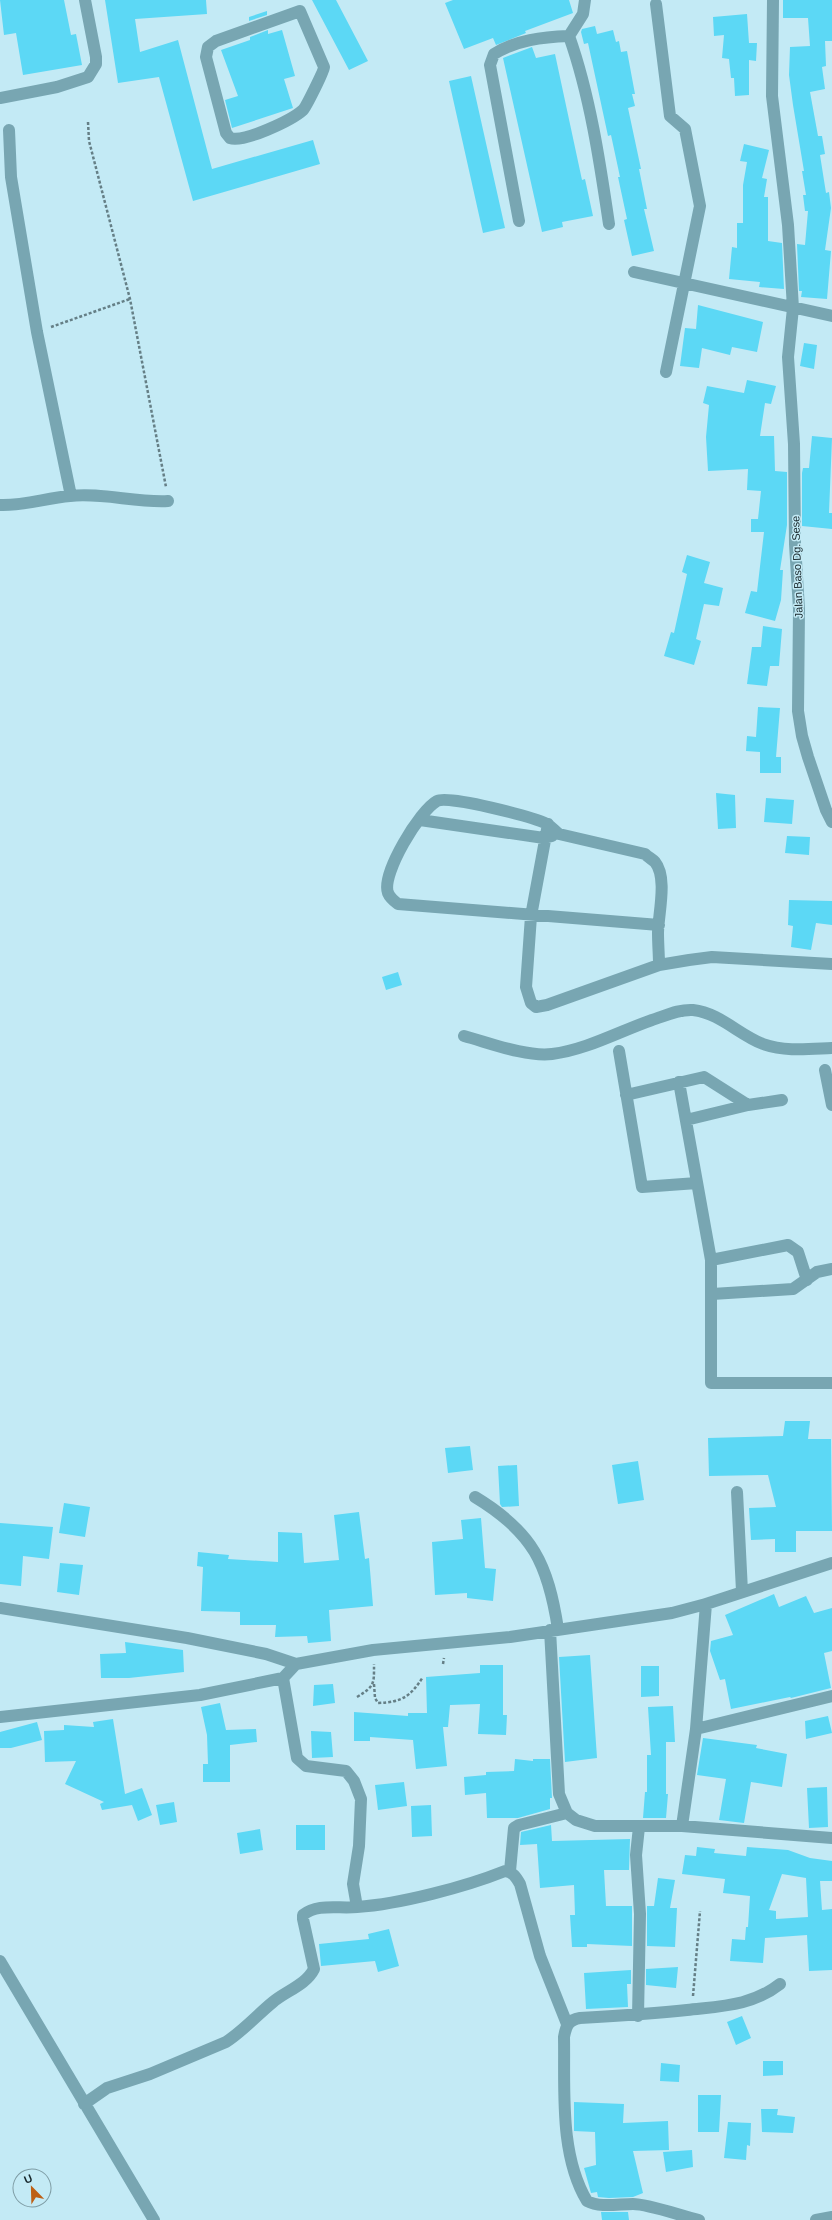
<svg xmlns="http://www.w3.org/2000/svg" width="832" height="2220" viewBox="0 0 832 2220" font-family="Helvetica,sans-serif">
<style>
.building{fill:#5cd8f5;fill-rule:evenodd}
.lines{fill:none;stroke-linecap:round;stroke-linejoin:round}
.path{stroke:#657f86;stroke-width:2.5;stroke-dasharray:3 2;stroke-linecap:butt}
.minor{stroke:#78a6b2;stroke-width:12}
.labels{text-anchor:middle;stroke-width:3;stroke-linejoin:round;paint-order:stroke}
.street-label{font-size:11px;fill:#17262a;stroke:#c3eaf5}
</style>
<rect width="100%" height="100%" fill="#c3eaf5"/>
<path class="building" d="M0,0H64L71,35L76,34L82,65L23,75L16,33L4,35Z
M105,0H206L207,14L135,19L140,52L178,40L212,169L313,140L320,164L193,201L159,77L118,83Z
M312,0H336L368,61L349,70Z
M453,0H569L573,13L525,31L526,33L496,45L493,38L464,49L445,3Z
M783,0H832V41H825L826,66L822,67L825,89L810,92L818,136H822L825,154L820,155L826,193L829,192L831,208L825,250L831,251L827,299L801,297L802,291H799L797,244L805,245L808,211H805L803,195H806L802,171H804L793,105L789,75L790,47L810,46L808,18H783Z
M267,11V15L249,21V17Z
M747,14L749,43H757L756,61L749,60V95L735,96L734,78H731L729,59L722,58L724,35L714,36L713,17Z
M595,26L597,34L613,30L616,42L619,41L621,52L627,51L635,94H632L635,106L628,108L641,169H639L647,209H644L654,251L632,256L624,220L627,219L618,177H620L611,135L608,136L588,43L584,44L581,32L582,29Z
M268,30V34L282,30L295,76L284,79L293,108L232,128L225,100L238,96L221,50L250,40V37Z
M532,47L536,58L555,54L582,180L585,179L593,216L562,222L563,227L542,232L503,58Z
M471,76L505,228L483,233L449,81Z
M744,144L769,150L762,178L767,179L764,197H768V241L782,243L784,289L759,287L760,282L729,279L732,247L737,248V223H743V185L747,162L740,161Z
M698,305L763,322L757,352L732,347L730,355L702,348L699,368L680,366L685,328L696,329Z
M804,343L817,345L814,369L800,366Z
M747,380L776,386L771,404L765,403L760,436H774L775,471L787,472V525L780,570H783L781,600L775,621L745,613L751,591L757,592L764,532H751V519H758L761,491L747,490L748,469L708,471L706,437L709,405L703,403L707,386L744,393Z
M812,436L832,438L829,513H832V529L802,526V473L803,468H809Z
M687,555L710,562L704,583L723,588L719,606L704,604L696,639L701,641L694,665L664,656L671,632L674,633L687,574L682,572Z
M763,626L782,629L779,666H770L767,686L747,684L752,647H761Z
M758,707L780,708L776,757H781V773H760V752L746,751L747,736L756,737Z
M716,793L735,795L736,828L718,829Z
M766,798L794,800L792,824L764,822Z
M787,836L810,837L809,855L785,853Z
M789,900L832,901V925L816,923L811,950L791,947L793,926L788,925Z
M398,972L402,985L386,990L382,977Z
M785,1421H810L808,1439H831L832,1531H796V1552H775V1539L751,1540L749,1508L776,1507L768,1475L709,1476L708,1438L783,1436Z
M470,1446L473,1470L448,1473L445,1448Z
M638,1461L644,1500L618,1504L612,1465Z
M517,1465L519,1506L502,1507L500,1504L498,1466Z
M64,1503L90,1507L85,1537L59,1533Z
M359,1512L365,1559L369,1558L373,1606L329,1610L331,1641L308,1643L307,1636L275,1637L276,1625H240V1612L201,1611L203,1567L197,1566L198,1552L229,1555L228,1559L278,1562V1532L302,1533L304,1563L339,1560L334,1515Z
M481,1518L485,1568L496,1569L493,1601L467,1598V1593L435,1595L432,1542L463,1539L461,1520Z
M0,1523L53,1527L49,1559L23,1556L21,1586L0,1584Z
M60,1563L83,1565L79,1595L57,1592Z
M774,1594L779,1607L806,1596L814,1613L832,1608V1651L824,1653L831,1688L791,1698L790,1697L731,1709L725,1679L720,1680L710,1651L711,1641L733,1635L725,1615Z
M125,1642L183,1650L184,1672L129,1678H101L100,1654L126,1653Z
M590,1655L597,1758L565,1762L559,1657Z
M480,1665H503V1715H507L506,1735L478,1734L480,1704L450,1705L448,1727H443L447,1766L416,1769L413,1740L370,1737V1741H354V1712L408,1716V1713H427L426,1677L480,1673Z
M641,1666H659V1696L641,1697Z
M333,1684L335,1703L313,1706L314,1685Z
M220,1703L226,1730L256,1729L257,1742L230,1745V1782H203V1764H208L207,1735L201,1707Z
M673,1706L675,1742H666V1794H668L666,1818H643L645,1792H647V1755H651L648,1707Z
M828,1716L832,1733L806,1739L805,1721Z
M113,1719L125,1794L142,1788L152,1815L138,1821L132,1805L102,1810L100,1804L104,1802L65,1784L76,1761L45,1762L44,1731L64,1730V1725L94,1727L93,1722Z
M37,1722L42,1740L11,1748H0V1732Z
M311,1731L331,1732L333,1757L312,1758Z
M703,1738L757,1745L756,1748L787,1754L782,1787L751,1782L744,1823L719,1820L726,1779L697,1775Z
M515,1759L533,1761V1759H550L552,1798H550V1809L518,1818H487L486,1793L465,1795L464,1777L486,1775V1772L514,1771Z
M404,1782L407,1806L378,1810L375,1785Z
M827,1787L828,1827L809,1828L807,1788Z
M174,1802L177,1822L160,1825L156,1805Z
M431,1805L432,1836L412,1837L411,1806Z
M296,1825H325V1850H296Z
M551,1825L552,1841L630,1839L629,1870H604L606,1906H632V1946L587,1944V1947H572L570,1915H575L574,1885L540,1888L537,1844L520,1845L521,1832Z
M260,1829L263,1850L240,1854L237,1833Z
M697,1847L715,1849L714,1853L746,1856L747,1847L788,1850L810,1858L832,1861V1881H820L822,1910L832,1909V1970L809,1971L807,1935L765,1938L763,1963L730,1961L732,1939L745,1940L746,1927H748L750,1896L723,1893L725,1879L682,1874L685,1855L696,1856ZM782,1874L806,1878L808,1917L776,1919V1911L769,1910Z
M658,1878L675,1880L670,1908H677L675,1947L647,1946V1906H654Z
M389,1929L399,1966L378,1972L375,1961L321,1966L319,1944L369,1939L368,1934Z
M678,1967L676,1988L646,1985V1969Z
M631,1970V1984H627L628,2007L586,2009L584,1973Z
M742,2016L751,2038L736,2045L727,2022Z
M763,2061H783V2075L763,2076Z
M661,2063L680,2065L679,2082L660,2081Z
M698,2095H721L719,2132H698Z
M574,2102L624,2104L623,2123L668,2121L669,2150L633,2151L643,2193L633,2197L609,2198L598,2197L597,2192L591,2193L584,2168L596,2165L595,2132L574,2131Z
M761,2109H778L777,2115L795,2117L793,2133L762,2132Z
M728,2122L751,2123L750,2146L747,2145L746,2160L724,2158Z
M692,2150L693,2167L666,2172L663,2152Z
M601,2212H628L629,2220H602Z"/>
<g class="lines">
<path class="path" d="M88,122L89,141L130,299L166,487
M51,327L130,299
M443,1664L444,1658
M374,1684L375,1698L378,1703C402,1702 410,1697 423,1677
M357,1697C375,1686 374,1684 374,1664
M693,1996L700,1911"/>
<path class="minor" d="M585,0L583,14L569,36C590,95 600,163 609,224
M773,0L772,96L788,225L793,308L788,357L794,444L795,544L799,609L798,711L802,736L808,757L826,810L832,822
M656,4L670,116L685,129L700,206L666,372
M300,11L324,67C324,71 306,107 303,110C292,120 244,143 230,138L226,133L206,57L208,47L216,41Z
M0,98L57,87L88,77L96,64V57L85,0
M9,130L11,177L37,332L71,496
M519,221L490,65L494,54C516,40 543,37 569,36
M634,272L832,316
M0,505C24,506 46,498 70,496C100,492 137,503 168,501
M420,820L544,838L552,836
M548,824L531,916L526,987L531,1003L536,1007L547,1005L659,965L689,960L712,957L832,964
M659,925L398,904C394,901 390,898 388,893C381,874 420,810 437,801C449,795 533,817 547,824C551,826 555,831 559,834L645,854C648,857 652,859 655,862C668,878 658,915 658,933C658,944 659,955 659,965
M464,1036C490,1043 526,1057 552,1054C586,1050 620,1031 652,1020C665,1016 679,1009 693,1010C720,1013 739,1035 763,1044C785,1052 809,1049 832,1048
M619,1051L642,1187L697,1183
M825,1070L832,1105
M679,1082L711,1260V1383H832
M626,1095L704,1077L748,1105L782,1100
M686,1120L748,1105
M711,1260L788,1245L798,1252L807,1280
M712,1294L793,1289L817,1272L832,1269
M737,1492L742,1591
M475,1497C533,1532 548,1564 558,1629
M0,1608L187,1638L266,1654L296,1664L373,1650L510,1637L672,1613L706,1604L832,1563
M550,1630L559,1794L567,1813L576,1820L595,1826H682L832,1838
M283,1678L297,1758L306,1766L346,1771L354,1781L361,1799L359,1846L353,1884L357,1907
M0,1717L200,1695L283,1678L296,1664
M696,1729L706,1604
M682,1826L696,1729L832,1696
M510,1871L514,1828L519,1825L567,1813
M0,1961L154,2220
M638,2016L640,1914L636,1855L639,1827
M84,2104L107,2088L150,2074L226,2042C243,2031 257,2015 273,2002C286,1991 306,1985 314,1969L303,1919V1915C318,1903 339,1909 357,1907C400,1904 465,1887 505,1871C513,1872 516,1877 520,1884L540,1956L567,2024
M699,2220C681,2216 649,2204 633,2204C618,2204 600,2208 587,2201C559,2154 565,2089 564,2037C566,2026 568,2020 580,2018C616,2016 651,2014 687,2010C721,2006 752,2006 780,1984
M816,2220L832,2217"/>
</g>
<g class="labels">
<g class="street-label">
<text transform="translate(797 567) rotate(-92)" y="4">Jalan Baso Dg. Sese</text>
</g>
</g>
<g transform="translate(32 2188) rotate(337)"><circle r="19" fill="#c3eaf5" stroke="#7e9ca4"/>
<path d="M0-3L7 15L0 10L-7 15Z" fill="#bd5f15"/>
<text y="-6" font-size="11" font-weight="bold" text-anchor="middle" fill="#17262a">U</text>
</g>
</svg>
